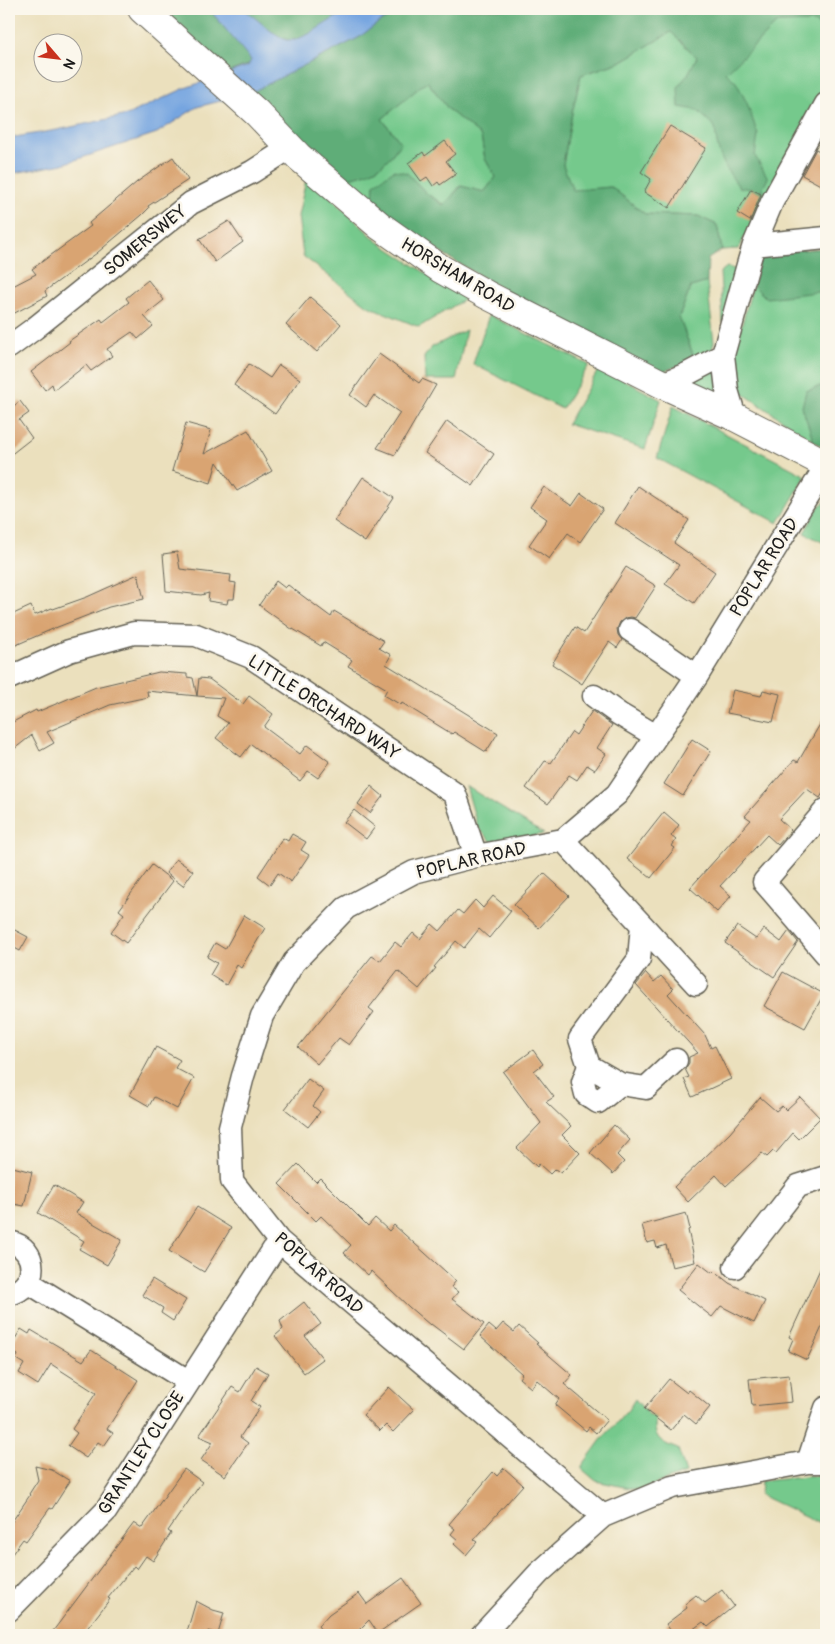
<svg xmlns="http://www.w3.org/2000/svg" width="835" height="1644" viewBox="0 0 835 1644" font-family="Pangolin,sans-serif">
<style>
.green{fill:#74c98c;stroke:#487254}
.forest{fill:#5fad78;stroke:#3e644a}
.water{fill:#76a5e0;stroke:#49607e}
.building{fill:#d9a472}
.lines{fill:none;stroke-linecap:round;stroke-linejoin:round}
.street-casing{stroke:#646154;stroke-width:25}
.primary-casing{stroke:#646154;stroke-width:30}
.street{stroke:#fff;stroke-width:22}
.primary{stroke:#fff;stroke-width:28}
.labels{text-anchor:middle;stroke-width:5;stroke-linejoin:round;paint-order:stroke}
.street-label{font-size:18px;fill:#1c1c1c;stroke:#fbf7ec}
</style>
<rect width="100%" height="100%" fill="#fbf7ec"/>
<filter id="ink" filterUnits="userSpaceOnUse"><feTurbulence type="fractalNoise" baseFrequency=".02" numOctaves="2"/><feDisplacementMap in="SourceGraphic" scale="10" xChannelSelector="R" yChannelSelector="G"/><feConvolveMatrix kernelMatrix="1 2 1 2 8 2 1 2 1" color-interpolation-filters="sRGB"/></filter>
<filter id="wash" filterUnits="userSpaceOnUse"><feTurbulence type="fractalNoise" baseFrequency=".0096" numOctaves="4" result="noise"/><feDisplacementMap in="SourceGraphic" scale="20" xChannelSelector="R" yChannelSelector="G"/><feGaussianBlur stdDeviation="1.12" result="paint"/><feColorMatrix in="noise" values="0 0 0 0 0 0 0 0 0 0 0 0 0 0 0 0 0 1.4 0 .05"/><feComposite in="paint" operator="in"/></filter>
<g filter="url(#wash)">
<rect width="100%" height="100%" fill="#ebe0bd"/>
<path class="green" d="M815,22L826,34V89L738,249L722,250L717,225L698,216L645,214L611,187L573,191L563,165L572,113L581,75L620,62L671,32L697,57L725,73L777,23Z
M427,81L449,110L481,136L485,159L496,177L484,192L460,186L445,205L427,194L407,173L374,184L373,201L348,178C376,172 384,166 401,143L382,119Z
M307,175L377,241L465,299L419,327L368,306L303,256L298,216Z
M826,248V449L742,393L733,371L738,338L762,253Z
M727,267L741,271L723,323L720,272Z
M707,282L714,342L711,353L695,360L679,317L691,287Z
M489,315L589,365L562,409L473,364Z
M466,330L456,380H425L424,357L432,347Z
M600,367L661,400L645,449L567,424Z
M710,368L720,376L717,395L684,381Z
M673,406L806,476L778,523L657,458Z
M826,501V544L804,533L819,506Z
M466,786L544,834L493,843L478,828Z
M635,1399L648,1414L656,1418C652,1437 661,1443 678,1449L686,1473L638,1490L596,1481L582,1469V1466L601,1440L628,1410Z
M826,1475V1526L760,1495L761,1481Z"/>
<path class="forest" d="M161,9H209L246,53L251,60L250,64L229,72Z
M244,9H349C334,18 305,42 288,40C275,38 253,17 244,9Z
M403,9H826V34L815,22L777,23L726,73L736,82L747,103L758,135L755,156L768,178L760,194L751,189L739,187C723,165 717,154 715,127L697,110L679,107L678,87L688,74L697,57L671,32L620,62L581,75L572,113L563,165L573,190L611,187L645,214L698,216L717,225L722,250L708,259L707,282L691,287L679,317L695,360L659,373L509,293L412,236L373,201L374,184L394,170L407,173L427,194L444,205L461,186L484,192L496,177L485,159L481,136L449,110L427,81L382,119L401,143C384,166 376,172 348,178L327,163L248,94L358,38L378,23Z
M826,248V291L766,298L753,285L762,253Z
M826,384V449L814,442L802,407L806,391Z"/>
<path class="water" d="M209,9H244L271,31L286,40H295L309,34L349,9H403L378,23L358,38L248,94L197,107L157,133L63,164L9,174V138L57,130L127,115L185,88L248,66L251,60Z"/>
<g id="blocks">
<path class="building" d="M670,126L706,148L669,208L644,192L651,179L641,172Z
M445,141L455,154L446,161L456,174L440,185L438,182L433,186L427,177L421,181L408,163L423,152L425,156Z
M816,149L826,155V188L802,175Z
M173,157L188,180L148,206L149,208L142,215L97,253L45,291L47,296L9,316V288L36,274L32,269L91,226L89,223L137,182Z
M751,189L761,194L750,221L737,213Z
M229,221L243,242L215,262L199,239Z
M148,280L164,300L144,316L153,326L138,339L132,332L107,349L112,356L91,371L86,365L54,390L52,384L45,390L31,372L70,342L69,341L101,319L103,322L129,302L126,298Z
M310,297L341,324L317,352L286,325Z
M379,354L419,383L422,379L436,385L395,455L377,448L400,413L374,395L366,407L350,395Z
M249,364L270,378L279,365L300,379L275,414L234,385Z
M20,401L29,413L19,420L32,438L9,456V406L10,409Z
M447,421L494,454L473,486L425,453Z
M186,423L211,430L204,454L248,430L272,471L237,491L217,462L211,483L172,471Z
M363,477L394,498L365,542L334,521Z
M638,486L689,520L674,543L715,572L694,603L665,584L679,565L615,523Z
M544,487L572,506L581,493L603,509L580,542L568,533L549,559L529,545L547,519L530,507Z
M177,552L180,569L231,575L230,582L236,583L234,599H228L227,604L208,601L209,593L201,595L166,591L163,554Z
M626,567L656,586L635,618L631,617L625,618L620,622L617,629L618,635L622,640L617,648L609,642L582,684L552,664L575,627L584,633Z
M138,574L144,599L109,607L55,628L9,648V616L31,606L35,615L52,608L53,609L87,597Z
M276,581L285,588L288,585L331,617L334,611L384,641L379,648L391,655L386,664L498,733L486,752L454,732L452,734L402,703L401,705L384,695L387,689L348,666L352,660L323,642L321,646L293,629V630L259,605Z
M159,672L187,674V677L193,678L197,696L147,691L148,697L110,705L47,732L54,743L40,751L32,735L9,753V724L36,710L37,712L96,687Z
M199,678L209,679L243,704L249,696L273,714L264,727L300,754L307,745L330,762L318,778L308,771L300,781L251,744L241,757L216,738L228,723L217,716L224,698L197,696Z
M733,690L761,696L763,690L780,694L773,722L727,713Z
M592,711L612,725L597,748L606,754L595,770L587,765L577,780L569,775L548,804L526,788L545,761L551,763L572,732L576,735Z
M826,714V788L820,798L807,789L779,819L791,830L778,845L767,835L720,886L731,896L717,912L690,888L751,820L745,816L794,760L798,762Z
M692,739L711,751L683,796L664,784Z
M371,786L383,796L370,813L358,804Z
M354,810L375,827L366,839L344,822Z
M664,812L679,825L671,836L676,840L672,846L675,848L651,878L627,859Z
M292,834L306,842L301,850L309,855L291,882L278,873L270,885L258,876L283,838L288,841Z
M176,859L193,871L183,886L166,873Z
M152,865L173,881L126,943L111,932L124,914L119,910Z
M544,873L569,896L539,928L514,905Z
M493,896L511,911L489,938L479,929L464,948L456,941L434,967L436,968L419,989L398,971L369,1008L374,1012L349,1045L339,1038L317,1064L298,1047L372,956L380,961L395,942L401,947L413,933L420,939L432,924L440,931L458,910L463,914L475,900L483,908Z
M244,915L265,928L241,968L237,965L226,985L210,975L217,963L207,957L215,943L225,949Z
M737,926L756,939L764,929L781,942L789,931L798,942L774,977L725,943Z
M9,927L28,937L20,951L9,945Z
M783,972L824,994L805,1028L764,1006Z
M646,973L654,982L661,976L673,989L668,994L705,1035L711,1048L715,1046L731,1079L692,1097L684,1079L689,1077L685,1069L689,1063V1057L698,1053L636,985Z
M156,1047L180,1060L175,1068L194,1078L177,1109L154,1097L149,1106L130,1095Z
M533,1050L543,1064L534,1071L554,1097L546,1102L571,1126L562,1135L580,1153L561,1173L555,1169L550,1174L539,1164L537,1167L517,1148L541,1123L503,1072Z
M308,1079L324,1091L313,1106L320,1112L308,1127L285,1109Z
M760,1097L776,1111L782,1106L786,1110L800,1097L820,1118L799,1139L793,1133L776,1153L773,1151L767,1157L762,1153L726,1186L716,1175L688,1202L674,1187L730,1133Z
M614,1125L630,1140L617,1155L624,1162L613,1174L590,1153Z
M298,1164L316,1182L320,1178L368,1226L375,1218L389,1231L394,1225L456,1281L451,1287L458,1292L452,1299L484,1324L464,1349L431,1324L430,1325L409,1307L371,1271L368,1275L344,1253L351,1245L321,1216L316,1221L279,1184Z
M9,1166L32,1172L24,1206L9,1203Z
M54,1185L83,1202L76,1213L122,1240L107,1265L79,1249L84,1241L38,1213Z
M197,1207L231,1228L204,1272L169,1251Z
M686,1213L690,1229L688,1230L695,1262L672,1267L666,1245L657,1248L655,1241L647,1243L642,1225Z
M826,1256V1318L807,1360L788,1351L793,1339L789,1337Z
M699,1263L712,1273L714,1271L729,1283L765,1301L754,1323L721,1306L712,1317L678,1290Z
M152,1279L186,1300L173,1321L161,1313L163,1308L142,1295Z
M304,1302L321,1324L305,1336L323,1359L304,1373L275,1336L283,1329L280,1321Z
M503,1323L514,1332L519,1326L538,1343L536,1344L572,1375L564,1384L607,1420L596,1433L589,1427L586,1431L555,1405L559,1399L537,1380L531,1388L519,1378L522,1374L480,1336L489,1325L496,1331Z
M21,1329L29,1334L31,1330L83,1361L91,1350L138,1380L107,1429L113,1433L104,1446L98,1442L86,1458L68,1446L77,1433L72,1429L96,1393L51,1364L38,1385L19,1373L24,1364L16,1359L18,1355L9,1349Z
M256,1366L268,1373L251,1401L260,1407L240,1437L248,1443L225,1476L201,1460L213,1442L199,1436L232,1387L240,1392Z
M789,1375L792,1402L752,1406L749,1379Z
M669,1379L687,1393L689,1390L710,1407L696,1424L684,1414L671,1430L644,1409Z
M389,1387L414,1410L393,1432L386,1425L380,1431L363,1415Z
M35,1466L52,1470L70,1481L52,1509L50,1508L26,1541L23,1539L9,1558V1526L30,1495L29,1494L38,1480Z
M504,1468L523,1485L474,1540L477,1542L466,1555L454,1544L458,1540L451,1534L455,1529L449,1524L493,1472L497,1476Z
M184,1469L202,1482L168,1531L171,1533L153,1561L146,1556L137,1569L134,1566L108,1598L110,1599L82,1635H50L134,1523L142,1528Z
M403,1578L421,1603L378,1633L369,1620L354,1635H325L318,1626L329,1614L359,1593L367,1604Z
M722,1590L734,1606L708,1627L703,1622L685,1635L673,1634L666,1624L687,1608L685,1604L696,1595L705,1603Z
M196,1601L213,1610L224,1613L218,1634L208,1631L207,1635H186Z"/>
</g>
</g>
<g filter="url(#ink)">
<use href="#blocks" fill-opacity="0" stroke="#646154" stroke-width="1"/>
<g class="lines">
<g class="street-casing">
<path id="street" d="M754,245L826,238
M9,347L35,328L191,203L252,172L291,147
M662,384L687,374L723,355
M735,417L727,390L723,355L749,261L754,245L772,202L826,104
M630,630L697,676
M9,678L69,651L134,633L196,635L251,657L455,794L476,856
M594,696L619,714L656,736
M826,810L764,882L826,954
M563,840L642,925L639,959L580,1039L589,1066L620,1084L598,1102L586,1094L583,1082L589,1066
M642,925L696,984
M620,1084L646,1088L676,1060
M9,1242C39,1247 39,1288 9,1294
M735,1267L798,1186L826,1177
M28,1282L188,1381
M808,1462L826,1408
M603,1516L279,1241L232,1181L230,1127L243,1076L262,1016L294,962L346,908L414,872L476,856L563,840L617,794L697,676L826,466
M9,1610L106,1511L279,1241
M482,1635L539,1573L603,1516L672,1487L808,1462H826"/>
</g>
<g class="primary-casing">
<path id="primary" d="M142,9L257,113L299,157L380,226L441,269L487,295L662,384L735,417L826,464"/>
</g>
<use href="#street" class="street"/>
<use href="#primary" class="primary"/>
</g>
</g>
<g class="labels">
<g class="street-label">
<text transform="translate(145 240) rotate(-39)" y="6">SOMERSWEY</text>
<text transform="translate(458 275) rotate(31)" y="6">HORSHAM ROAD</text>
<text transform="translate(764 567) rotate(-58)" y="6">POPLAR ROAD</text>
<text transform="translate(324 707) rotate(33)" y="6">LITTLE ORCHARD WAY</text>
<text transform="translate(471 860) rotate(-13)" y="6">POPLAR ROAD</text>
<text transform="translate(319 1273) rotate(42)" y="6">POPLAR ROAD</text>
<text transform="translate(141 1453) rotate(-57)" y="6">GRANTLEY CLOSE</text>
</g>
</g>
<rect width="835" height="1644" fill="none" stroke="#fbf7ec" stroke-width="30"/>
<g transform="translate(58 58) rotate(118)"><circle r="24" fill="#fbf7ec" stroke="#a29f99"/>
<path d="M0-4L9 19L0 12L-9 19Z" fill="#c8321e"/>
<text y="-8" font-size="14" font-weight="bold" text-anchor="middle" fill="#1c1c1c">N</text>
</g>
</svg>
